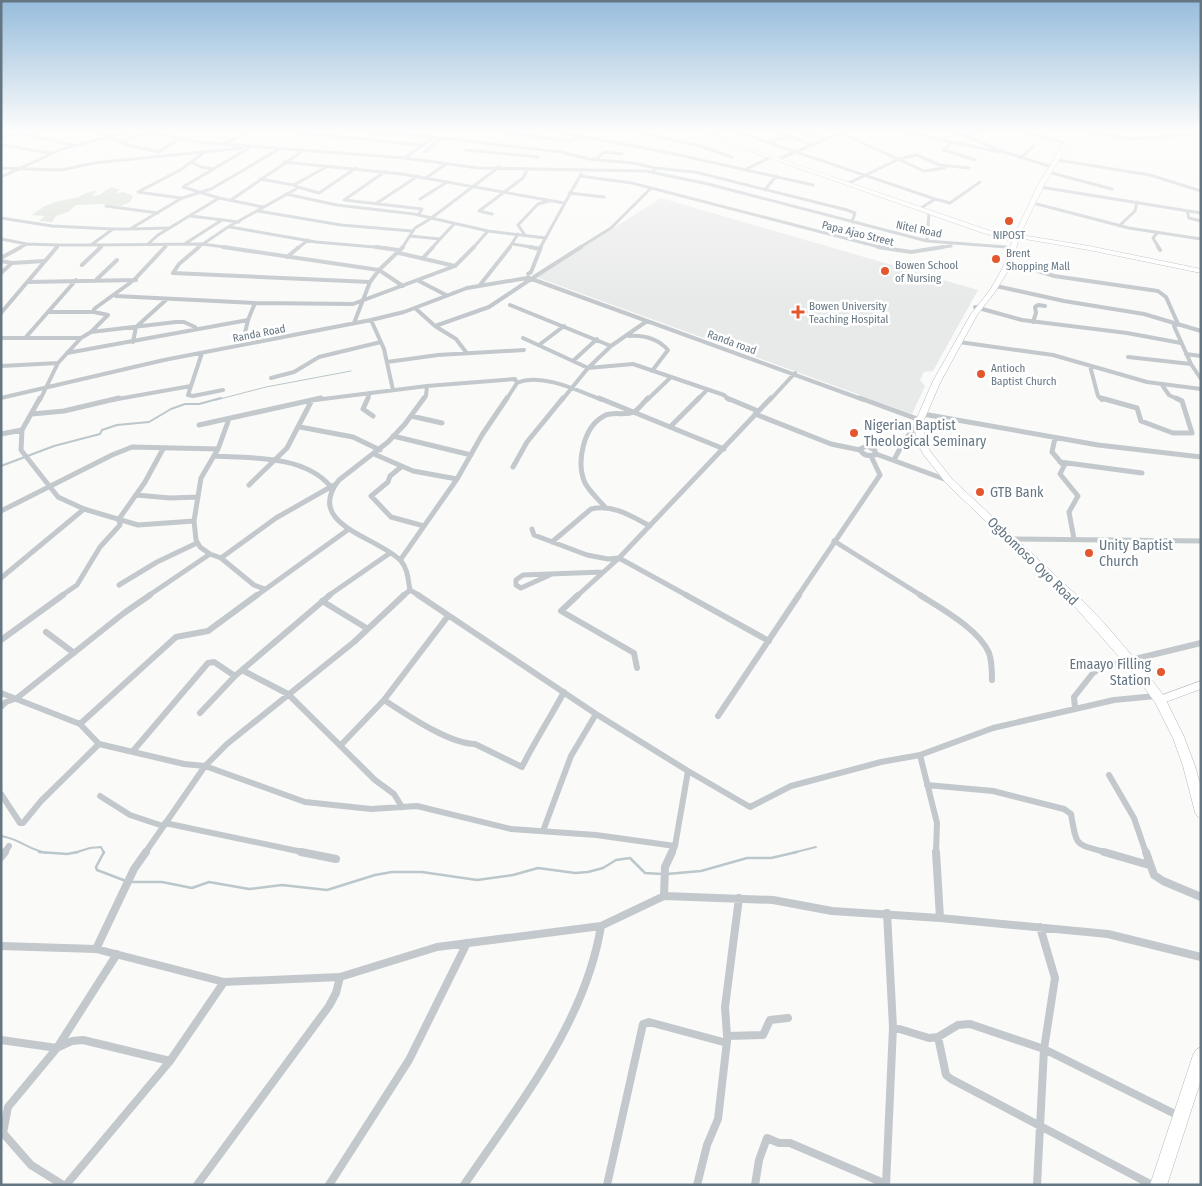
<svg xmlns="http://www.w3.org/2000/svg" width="1202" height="1186" viewBox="0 0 1202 1186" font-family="'Fira Sans Condensed',sans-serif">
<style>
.built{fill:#e8e9e9}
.green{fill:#dadfd7}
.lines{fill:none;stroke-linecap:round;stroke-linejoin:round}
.stream-far2{stroke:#bbc7cb;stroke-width:1}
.stream-far1{stroke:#bbc7cb;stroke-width:2}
.stream{stroke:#bbc7cb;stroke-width:2.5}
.secondary-casing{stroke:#b3babf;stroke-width:1}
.primary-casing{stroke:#b5babe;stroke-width:1}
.highway-casing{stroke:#b4b9bd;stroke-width:1}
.street-far4{stroke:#c3c8cc;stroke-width:3}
.street-far3{stroke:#c3c8cc;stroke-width:4}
.street-far2{stroke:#c3c8cc;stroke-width:5}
.street-far1{stroke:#c3c8cc;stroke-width:6}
.street{stroke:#c3c8cc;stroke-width:8}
.secondary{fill:#fff;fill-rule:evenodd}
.primary{fill:#fff;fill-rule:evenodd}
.highway{fill:#fff;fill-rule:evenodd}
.poi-dot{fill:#e4572e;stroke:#fff;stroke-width:2}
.labels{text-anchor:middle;stroke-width:5;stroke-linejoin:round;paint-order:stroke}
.far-street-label{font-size:11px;fill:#657683;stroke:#fff}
.far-poi-label{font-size:11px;fill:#657683;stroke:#fff;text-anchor:start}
.poi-label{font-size:14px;fill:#657683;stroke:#fff;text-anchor:start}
.street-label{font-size:14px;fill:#657683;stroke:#fff}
</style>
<rect width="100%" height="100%" fill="#fafaf8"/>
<path class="built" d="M661,198L978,290L933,371L924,372L920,380L925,386L912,414L536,277Z"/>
<path class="green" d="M111,187L120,190L115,193L124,192L133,196L130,202L121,206L101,204L76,205L68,212L56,216L52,222L39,221L45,216L32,215C46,203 57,201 75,198C84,196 85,191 97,191L92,196L99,195Z"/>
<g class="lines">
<path class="stream-far2" d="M216,400L266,387L351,371"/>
<path class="stream-far1" d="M1,466L54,446L100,434L102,430L117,425L149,422L171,409L185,404H199L221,398
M1,836C18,838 29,850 47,853
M74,853L90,848L101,847L104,853
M792,853L816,847"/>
<path class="stream" d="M39,852L67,854L78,852
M104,852L96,867L97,870L126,881
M667,874L701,871L747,858H771L797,852
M131,882H162L192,888L209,882L249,889L282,885L327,890L375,875L392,872H422L477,880L513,875L538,868L575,873L588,872L603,868L616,860L630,858L645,873L662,874"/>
<g class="secondary-casing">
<path id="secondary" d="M1021,235L1089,246L1201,269V273L1089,250L1019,238V236Z
M1201,681V689L1160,704L1157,703L1155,700L1157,697Z"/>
</g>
<g class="primary-casing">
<path id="primary" d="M696,132H701L1011,238L1008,240L983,233Z"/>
</g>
<g class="highway-casing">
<path id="highway" d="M1071,132H1075L1043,187L1020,235L1025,240L1018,241L1014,258L1008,271L995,292L977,315L941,381L924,420V440L930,451L952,479L1084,602L1105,624L1145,671L1164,696L1184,737L1195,766L1201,787V818L1197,816L1195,812L1183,766L1173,738L1156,704L1137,677L1076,608L946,483L923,454L916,440V420L933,381L971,314L990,290L1001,271L1007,258L1012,241L1004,237L1009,234H1015L1037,187Z
M1201,1047V1080L1167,1185H1150L1193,1055L1196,1050Z"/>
</g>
<path class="street-far4" d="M97,132L128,145L159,152
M149,132L196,142L405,158L478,168L646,171L708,184L927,241L1006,247
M291,132L422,145
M362,132L407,134L561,152L589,159L633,163L655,168
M498,132L570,141L581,135
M559,132L670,153L813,185
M638,132L700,146L732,157
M737,132L935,199
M778,132L812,145
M802,132L826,139
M839,132L924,171L945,168
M906,132L999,152
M956,132L1004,152L1052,167
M1023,132L1066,143
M1084,132L1133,139L1201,134
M20,133L72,145
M1,134L8,132
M714,135L720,132
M963,135L981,132
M1,140L22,132
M119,142L150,132
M769,142L788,136
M950,143L944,150L975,160
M224,144L249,132
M1,145L51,153
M249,148L183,187L219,198L263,207
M466,150L538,157
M426,151L440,139
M157,153L179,139
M405,158L432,138
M781,158L843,132
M1020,158L1034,146
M595,160L604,152L622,154
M1057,160L1150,175L1201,191
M191,162L201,167L213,169
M284,162L402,174L564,203
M1,168L62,170L94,163L242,148
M654,170L655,168L695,172L847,210L855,213L852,222
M744,170L771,157
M1048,172L1112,189
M580,176L632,183L883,248
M1,177L62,149L126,132
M426,178L446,164
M260,179L294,185
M849,183L899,159L916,155L940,165L969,168
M298,187L319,193L356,168
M1040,187L1201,213
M765,190L776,176
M569,193L604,197
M286,194L337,205L414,214L488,231L546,238
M181,198L138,192L182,169L203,153
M420,199L447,182
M231,200L304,150
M344,200L422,209L418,215
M344,200L386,171
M377,203L418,176
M1033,203L1129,228L1201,239
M106,206L158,213
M921,208L935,199L950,203L980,182
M258,211L341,225L412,231
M1187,211L1189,218L1201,221
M492,214L479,211L523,178L528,168
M191,216L239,222
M1,218L52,226L113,229
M1119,226L1135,211L1137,202
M230,227L316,242L386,248
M132,229L168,228
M1157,233L1153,238L1159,248
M525,235L518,225L538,204L549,201
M410,236L440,239L454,224
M1,239L27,244L59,245
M927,241L929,213
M186,243L222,220
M148,244L158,235L219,198
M513,244L537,248
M92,245L202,244L232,248
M19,248L27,244
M56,248L59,245H91L113,229H130L182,198L211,189L281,148
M99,248L103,245
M164,248L168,244
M197,248L228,227L296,189L298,187L294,185L328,166
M298,248L308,240
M402,248L415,228L430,219L499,167
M432,248L440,239
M473,248L488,231
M509,248L518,234
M540,248L581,174
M579,248L611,228L651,188
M935,248L951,246"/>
<path class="street-far3" d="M199,247L179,264L173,273L370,282
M223,247L379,270L403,286
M376,247L398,250L399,253L455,266
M530,247L540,249
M878,247L911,252L943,247
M1158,247L1160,250
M287,257L299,247
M1,258L21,247
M423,258L433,247
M1,261L12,263L1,273
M1009,262L1054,276L1158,291L1166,297L1178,324L1174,326L1191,364L1201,379
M12,263L44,261
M82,265L101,247
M528,274L531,272L541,247
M534,277L581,247
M529,278L864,400
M97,279L117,260
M419,281L446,295
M28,282L136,280
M480,285L510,247
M996,286L1064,301L1144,314L1201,331
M116,296L255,303L353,304L455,266L474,247
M510,305L611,346
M975,307L1022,320L1127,333L1181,343
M415,308L435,326L456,339L466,352
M48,312H94
M1,313L57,247
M371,320L384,349L393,390
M1033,322L1036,313L1035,307L1038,305L1045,306
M354,323L370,282L379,270L403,247
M435,326L489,307L531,279
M91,332L108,315L94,312V309L134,280L165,247
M629,336C644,335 658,339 668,350L652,371
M26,337L76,280
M1,338H81L58,363L40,400
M81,338L91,332L176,322H184L195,327
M523,338L588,368L633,364L724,395L729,400
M133,342L136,327L166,300
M959,342L1053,355L1147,382L1201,389
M242,345L248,320L255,303
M539,345L564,326
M67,353L248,320
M202,353L188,395L193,396L223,390
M1186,354L1201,356
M1128,357L1191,364
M573,361L597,339
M387,362L438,355L524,350
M1,366L58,363
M1090,366L1098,396L1102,400
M271,378L294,372L319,357L381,342
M517,383C541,372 579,391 602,400
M1162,385L1169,395L1179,400
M427,386L515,379L517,383L506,400
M1,398L164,360L371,320L404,312L467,288L527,278
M112,400L191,386
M315,400L427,386L426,396L423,400
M367,400L370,393
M562,400L588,368L611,346L647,321
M647,400L670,378
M697,400L707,390
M770,400L795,373"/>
<path class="street-far2" d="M40,398L22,430L21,450L58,497L84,509L138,525L194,521
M368,398L363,409L373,416
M599,398L724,449
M727,398L758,411
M860,398L920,420
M1101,398L1137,408L1141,421L1173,433H1192L1182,401L1176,398
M32,414L64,411L119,398
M755,414L831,444L860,450
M923,414L1098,445L1201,457
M411,416L442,423
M229,419L218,449L201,478L194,521L196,540L200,547L210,554L221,558L254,585L265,589
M199,425L321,398
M300,427L353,437L380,450
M670,427L699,398
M1,434L22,430
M393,436L471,455
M1055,438L1052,452L1064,466L1060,474L1078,496L1069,512L1074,539
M867,446L875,450V455C868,456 863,456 860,449Z
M374,454L413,471L457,479
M876,454L947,480
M214,456C251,458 305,455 331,487
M894,460L905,439L920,423
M1060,462L1142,473
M401,467L390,476L388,482L371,496L391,517L424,526
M513,467L527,442L563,398
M249,485L287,448L312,400
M136,495L170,498L198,497
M605,507C598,499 590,492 585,483C576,463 583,427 604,416C612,411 625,416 634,412C639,409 644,402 648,398
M1,511L112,455L132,447L218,449
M532,529L534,535L587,555L608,559L619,558L688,596
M1011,539L1201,541
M834,541L922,596
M552,542L591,509C613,504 631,516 650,526
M221,558L276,518L334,485
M401,559L457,479L482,435L507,398
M552,574L521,588L516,585V580L523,575L603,572
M1,578L84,509
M119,585L157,562L197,543
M61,596L77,585L100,547L120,525L119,519L145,482L163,449
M148,596L210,554
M256,596L349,529
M328,596L390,553
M403,596L410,590
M420,596L410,590C408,580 408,569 401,561C379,537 303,525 339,480L388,442L405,424L424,398
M577,596L619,558L771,398
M798,596L880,475L871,456"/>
<path class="street-far1" d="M418,595L596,714L688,771L675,846L672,853
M578,595L561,611L634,653L637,668
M686,595L769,641
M920,595C940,608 979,629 989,653C992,661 992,671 992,680
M322,601L368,629
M46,632L74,653
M1,640L63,595
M242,670L288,694L375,780L394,794L402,807
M1,693L80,724L99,744L184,764L205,766L305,802L371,809L417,806L511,829L596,835L675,846
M384,700C406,714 449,744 475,744L522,767C535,741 550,718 564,692
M1,707L6,702L17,698L124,613L150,595
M1075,709L1114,700L1156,696
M200,713L235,676
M718,716L799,595
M80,724L176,637L208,631L257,595
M341,745L384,700L448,616
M133,751L208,663L214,662L235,676L330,595
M920,755L937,823L936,853
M688,771L750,807L791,786L881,762L920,755L993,728L1075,709L1074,697L1093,673L1102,667L1201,643
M1109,775L1134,818L1146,853
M927,785L993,791L1064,809L1071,814C1077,849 1075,843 1108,853
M1,794L20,823H23L41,801L99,744
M100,796L130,815L163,826
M165,823L307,853
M543,831L571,756L596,714
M4,853L9,846
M145,853L205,766L227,744L354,642L404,595"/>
<path class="street" d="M301,852L336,859
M936,852L940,918
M1104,852L1149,865
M1146,852L1154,875L1163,881L1201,897
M1,857L5,852
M664,896L665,867L672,852
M739,898L725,1007L727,1036L763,1035L770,1020L788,1018
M1,946L96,949L224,982L340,977L437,947L601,926L664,896L773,900L832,911L940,918L1108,934L1201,957
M96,949L134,869L146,852
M893,1027L929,1038L938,1037L958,1025L970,1024L1044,1049L1179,1116
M938,1037L946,1075L951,1079L1152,1185
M1,1040L57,1048L72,1041L83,1040L170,1061
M63,1185L31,1165L3,1133L8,1107L57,1048L117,954
M66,1185L170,1061L224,982
M197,1185L329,1006L336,993L340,977
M329,1185L409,1060L467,943
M464,1185C518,1105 585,1024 601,926
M607,1185L643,1024L649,1022L727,1043
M697,1185L707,1145L718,1119L727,1041
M755,1185L759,1160L767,1138L779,1143H790L886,1184
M886,1185L893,1027L887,913
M1037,1185L1044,1049L1055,978L1040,927"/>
<use href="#secondary" class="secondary"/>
<use href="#primary" class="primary"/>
<use href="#highway" class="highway"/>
</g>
<linearGradient id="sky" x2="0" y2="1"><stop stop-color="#96bcdc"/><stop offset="0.44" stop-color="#fdfdfc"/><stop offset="1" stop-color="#fdfdfc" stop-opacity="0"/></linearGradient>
<rect width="1202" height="298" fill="url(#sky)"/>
<g class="poi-dot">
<circle cx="1009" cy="221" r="5"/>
<circle cx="996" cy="259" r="5"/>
<circle cx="885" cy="271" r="5"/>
<path d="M795.5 304.5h5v5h5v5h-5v5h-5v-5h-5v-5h5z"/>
<circle cx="981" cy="374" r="5"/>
<circle cx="854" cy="433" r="5"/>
<circle cx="980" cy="492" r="5"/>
<circle cx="1089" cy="553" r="5"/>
<circle cx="1161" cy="672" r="5"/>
</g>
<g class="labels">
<g class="far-street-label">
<text transform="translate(919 229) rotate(12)" y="4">Nitel Road</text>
<text transform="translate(858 233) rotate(14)" y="4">Papa Ajao Street</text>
<text transform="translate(259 333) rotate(-11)" y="4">Randa Road</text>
<text transform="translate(732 342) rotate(20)" y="4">Randa road</text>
</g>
<g class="far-poi-label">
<text x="1009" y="239" text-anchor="middle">NIPOST</text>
<text x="1006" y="257">Brent<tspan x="1006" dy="13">Shopping Mall</tspan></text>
<text x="895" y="269">Bowen School<tspan x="895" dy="13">of Nursing</tspan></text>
<text x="809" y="310">Bowen University<tspan x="809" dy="13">Teaching Hospital</tspan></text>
<text x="991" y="372">Antioch<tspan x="991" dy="13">Baptist Church</tspan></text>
</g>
<g class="poi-label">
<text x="864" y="430">Nigerian Baptist<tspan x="864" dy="16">Theological Seminary</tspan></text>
<text x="990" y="497">GTB Bank</text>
<text x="1099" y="550">Unity Baptist<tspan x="1099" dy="16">Church</tspan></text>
<text x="1151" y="669" text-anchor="end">Emaayo Filling<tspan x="1151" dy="16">Station</tspan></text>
</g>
<g class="street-label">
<text transform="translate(1033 561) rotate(44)" y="5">Ogbomoso Oyo Road</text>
</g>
</g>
<rect width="1202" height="1186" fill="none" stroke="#657683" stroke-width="5"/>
</svg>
